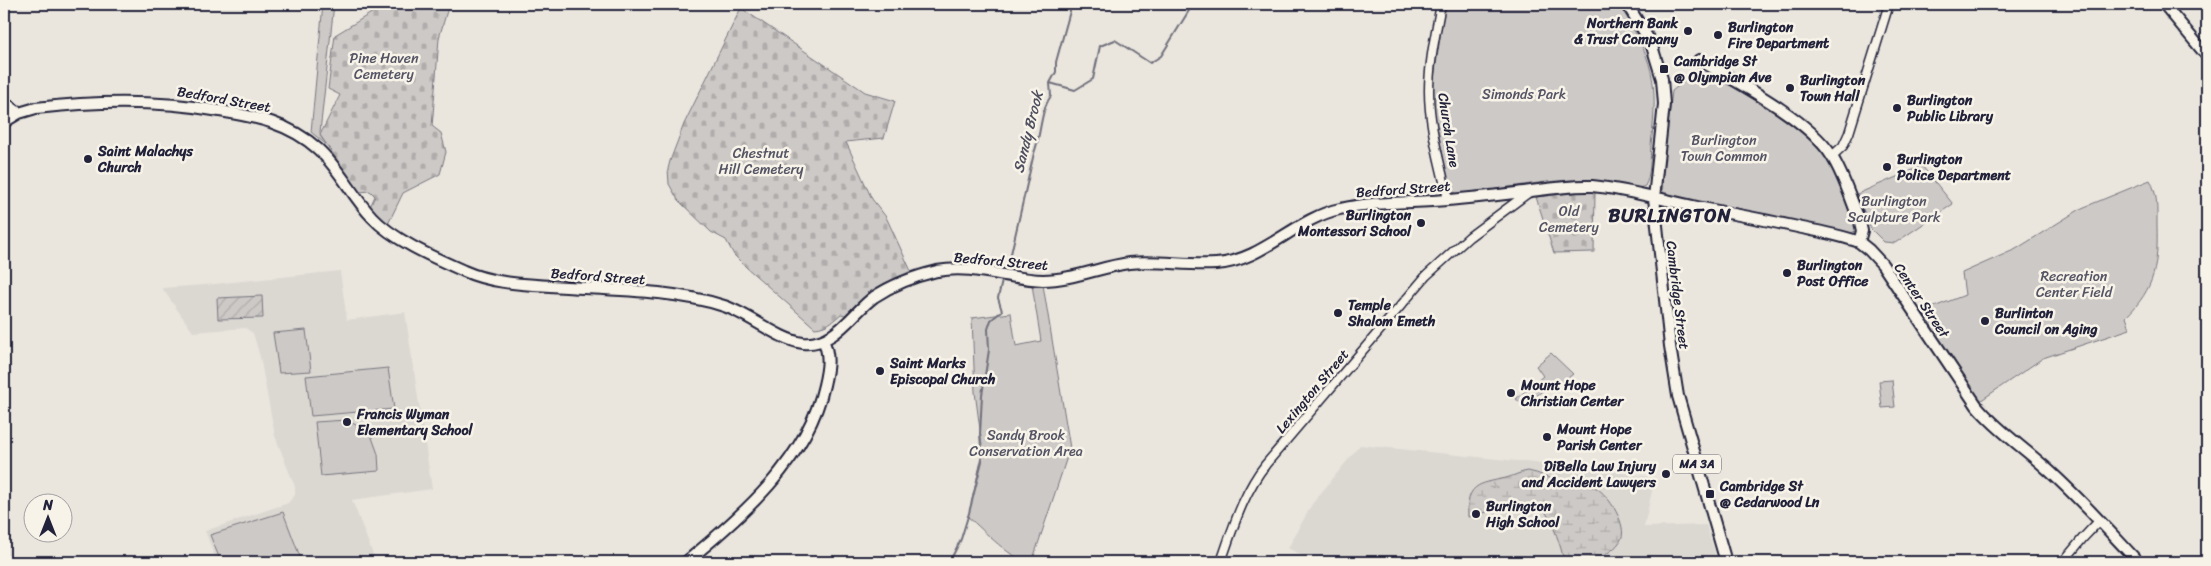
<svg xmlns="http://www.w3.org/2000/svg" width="2211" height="566" viewBox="0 0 2211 566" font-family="Sriracha,sans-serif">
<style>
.built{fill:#dbd8d2}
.green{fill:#cdc9c6;stroke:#787680}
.wetland{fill:url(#wetland-marsh);stroke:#787680}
.cemetery{fill:url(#cemetery-stones);stroke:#787680}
.garden{fill:url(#garden-furrows);stroke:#787680}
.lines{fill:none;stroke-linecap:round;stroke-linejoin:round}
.stream{stroke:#716f7b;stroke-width:2}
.minor-casing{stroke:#22223b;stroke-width:11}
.major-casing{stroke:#22223b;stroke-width:14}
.minor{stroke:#f7f3e8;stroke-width:8}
.major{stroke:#f7f3e8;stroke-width:10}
.poi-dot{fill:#22223b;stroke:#f7f3e8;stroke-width:2}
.labels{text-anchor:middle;stroke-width:5;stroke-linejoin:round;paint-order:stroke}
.shield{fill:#f7f3e8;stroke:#62616f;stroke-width:1}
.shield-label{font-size:12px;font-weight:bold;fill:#22223b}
.poi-label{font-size:14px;font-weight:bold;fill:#22223b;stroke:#f7f3e8;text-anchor:start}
.park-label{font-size:14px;fill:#555465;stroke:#f7f3e8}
.street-label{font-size:14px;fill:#22223b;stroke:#f7f3e8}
.water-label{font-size:15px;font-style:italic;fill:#504f60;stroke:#f7f3e8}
.district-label{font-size:19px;font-weight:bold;letter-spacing:1px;fill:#22223b;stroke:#f7f3e8}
</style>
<defs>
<pattern id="wetland-marsh" width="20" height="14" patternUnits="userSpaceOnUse" patternTransform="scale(1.25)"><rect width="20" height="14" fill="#cdc9c6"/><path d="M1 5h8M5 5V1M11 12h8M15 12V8" fill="none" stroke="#b0acab"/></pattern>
<pattern id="cemetery-stones" width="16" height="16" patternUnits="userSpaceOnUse" patternTransform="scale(1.25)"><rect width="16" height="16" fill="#cdc9c6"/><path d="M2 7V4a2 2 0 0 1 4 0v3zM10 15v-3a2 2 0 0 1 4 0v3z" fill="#b0acab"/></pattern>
<pattern id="garden-furrows" width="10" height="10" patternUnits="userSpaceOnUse" patternTransform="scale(1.25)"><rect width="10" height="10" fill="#cdc9c6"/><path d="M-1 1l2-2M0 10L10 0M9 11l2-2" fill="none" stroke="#b0acab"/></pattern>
</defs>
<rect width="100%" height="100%" fill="#eae6de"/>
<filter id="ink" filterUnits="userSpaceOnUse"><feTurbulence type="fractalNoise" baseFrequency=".02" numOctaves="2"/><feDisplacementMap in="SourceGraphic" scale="10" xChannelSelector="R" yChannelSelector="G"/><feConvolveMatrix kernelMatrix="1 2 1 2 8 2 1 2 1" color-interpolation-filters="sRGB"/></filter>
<g filter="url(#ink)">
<path class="built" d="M340,271L347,320L405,312L432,489L352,500L376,562H217L205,531L288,503L295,495V487L275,436L260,357L253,333L245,328L193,332L162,288L204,285Z
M1360,445L1604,470L1655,478L1644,527L1706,525L1718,562H1313L1288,548L1312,504Z"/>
<path class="green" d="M323,4H334L320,132L321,137L328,146L311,132Z
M1445,4H1619C1653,61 1659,78 1651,145C1650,158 1651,175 1645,186C1631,193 1601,181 1584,180C1548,179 1504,189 1468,193L1458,194L1450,191L1434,112L1433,85Z
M1700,69H1703C1733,85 1811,129 1826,157C1839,180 1848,206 1858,230L1851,233L1663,194L1662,175L1672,91Z
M1922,166L1953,204L1895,243L1884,242L1871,229L1857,194Z
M2150,180C2158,195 2157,208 2157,225C2158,265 2156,287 2126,317L2130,329L2043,358L1980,401L1957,370L1921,312L1965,295L1962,273L2016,249L2082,208Z
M1032,285H1043L1070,448L1032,562C1012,562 984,530 968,517L983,452L975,392L972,318L1011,313L1016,346L1041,341Z
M306,330L311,371L279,373L273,333Z
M1551,353L1573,374L1552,390L1548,386L1525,406L1516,399L1543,376L1536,366Z
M388,368L394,409L311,416L306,376Z
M1892,380L1895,407L1882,408L1879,381Z
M346,420L370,432L378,454L379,471L321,476L315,422Z
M283,512L302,562H221L210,535Z"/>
<path class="wetland" d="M1528,471C1540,473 1550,479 1561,482C1571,484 1583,483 1592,486C1606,490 1626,522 1622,537C1617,551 1604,552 1599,562H1564C1562,548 1550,513 1539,504L1504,511L1495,510L1468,517C1466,484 1478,484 1506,478C1514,476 1520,472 1528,471Z"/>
<path class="cemetery" d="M374,4H449L439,38L433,115L432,126L441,133L446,152L440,174L403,193L388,224L370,207L375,196L370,191L359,192L320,135L340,95L328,89L335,35L378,9Z
M741,8L865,92L895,101L884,138L846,142L872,199L886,217L911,271C884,284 866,293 845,315L841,314C833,321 827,327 815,328L746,267L734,255L726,240L711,232L678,200L669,184L668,169L670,161L684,124Z
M1581,192H1595L1594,252L1554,253L1536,197Z"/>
<path class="garden" d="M262,296L263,318L218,319L217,298Z"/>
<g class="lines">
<path class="stream" d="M1050,83L1075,90L1093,79L1100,46L1115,40L1150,63L1161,56L1193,4
M1008,267L1034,153C1041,136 1040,111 1051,96L1050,83L1056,72V62L1072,4
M952,557L961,539L969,513L982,461L980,434L982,395L989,350L988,329L991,320L1002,311L998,298L1002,281"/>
<g class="minor-casing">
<path id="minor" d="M1441,4C1436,32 1429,62 1429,91C1429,128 1441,165 1448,200
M1832,156L1843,146L1849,133L1889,4
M1221,562C1233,528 1243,493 1266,464L1426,276L1469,237L1528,193
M2063,562L2083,538L2100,520"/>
</g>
<g class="major-casing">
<path id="major" d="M1627,4L1651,43L1662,79L1664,104L1654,198L1670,346L1678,396L1726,562
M2164,4L2207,56
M1699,60C1737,82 1808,119 1831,155C1844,175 1851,200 1860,222L1862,231L1859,242L1869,250L1882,264L1977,406C1997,430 2023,447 2046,468C2079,497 2108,530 2138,562
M4,102L19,113
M4,122L19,113L36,108C97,101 159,100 220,111C257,117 289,123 318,149C340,169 352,196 372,217C393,240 435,258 464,271C491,283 521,284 550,286C604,290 672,289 724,306C749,314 779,340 803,343C835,346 852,313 874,297C892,285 916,276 937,271C974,264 1007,279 1043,280C1072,280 1100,267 1129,263C1158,260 1187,266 1216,264C1263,261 1296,218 1340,209C1374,201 1412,203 1447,200C1473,198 1498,195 1524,192C1546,189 1570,185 1592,186C1627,189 1663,200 1697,207C1729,213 1761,219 1793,226C1815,231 1838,234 1859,242
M686,562C742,516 808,459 824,385C828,368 830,355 823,340"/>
</g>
<use href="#minor" class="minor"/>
<use href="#major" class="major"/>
</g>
</g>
<g class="poi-dot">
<circle cx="1688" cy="31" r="5"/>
<circle cx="1718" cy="35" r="5"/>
<rect x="1659" y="64" width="10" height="10" rx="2.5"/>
<circle cx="1790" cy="88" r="5"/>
<circle cx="1897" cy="108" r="5"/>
<circle cx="88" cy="159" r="5"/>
<circle cx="1887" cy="167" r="5"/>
<circle cx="1421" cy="223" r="5"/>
<circle cx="1787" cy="273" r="5"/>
<circle cx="1338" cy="313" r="5"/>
<circle cx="1985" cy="321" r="5"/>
<circle cx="880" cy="371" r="5"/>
<circle cx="1511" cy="393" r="5"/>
<circle cx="347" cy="422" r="5"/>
<circle cx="1547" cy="437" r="5"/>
<circle cx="1666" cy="474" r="5"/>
<rect x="1705" y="489" width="10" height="10" rx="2.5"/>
<circle cx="1476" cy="514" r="5"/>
</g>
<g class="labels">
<rect class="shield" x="1673" y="454.5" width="48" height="19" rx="4"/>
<g class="shield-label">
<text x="1697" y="468">MA 3A</text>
</g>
<g class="poi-label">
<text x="1678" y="28" text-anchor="end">Northern Bank<tspan x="1678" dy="16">&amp; Trust Company</tspan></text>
<text x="1728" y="32">Burlington<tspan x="1728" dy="16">Fire Department</tspan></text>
<text x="1674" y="66">Cambridge St<tspan x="1674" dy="16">@ Olympian Ave</tspan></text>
<text x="1800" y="85">Burlington<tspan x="1800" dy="16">Town Hall</tspan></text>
<text x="1907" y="105">Burlington<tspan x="1907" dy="16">Public Library</tspan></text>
<text x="98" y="156">Saint Malachys<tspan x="98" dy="16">Church</tspan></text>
<text x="1897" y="164">Burlington<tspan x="1897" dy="16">Police Department</tspan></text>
<text x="1411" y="220" text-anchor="end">Burlington<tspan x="1411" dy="16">Montessori School</tspan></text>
<text x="1797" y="270">Burlington<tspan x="1797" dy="16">Post Office</tspan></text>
<text x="1348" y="310">Temple<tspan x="1348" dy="16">Shalom Emeth</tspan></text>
<text x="1995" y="318">Burlinton<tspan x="1995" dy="16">Council on Aging</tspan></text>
<text x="890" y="368">Saint Marks<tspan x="890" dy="16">Episcopal Church</tspan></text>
<text x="1521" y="390">Mount Hope<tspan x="1521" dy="16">Christian Center</tspan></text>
<text x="357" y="419">Francis Wyman<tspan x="357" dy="16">Elementary School</tspan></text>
<text x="1557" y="434">Mount Hope<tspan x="1557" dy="16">Parish Center</tspan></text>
<text x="1656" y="471" text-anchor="end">DiBella Law Injury<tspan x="1656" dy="16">and Accident Lawyers</tspan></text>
<text x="1720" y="491">Cambridge St<tspan x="1720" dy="16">@ Cedarwood Ln</tspan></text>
<text x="1486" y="511">Burlington<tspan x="1486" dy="16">High School</tspan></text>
</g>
<g class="park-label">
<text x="384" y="63">Pine Haven<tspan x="384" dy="16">Cemetery</tspan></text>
<text x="1524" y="99">Simonds Park</text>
<text x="1724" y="145">Burlington<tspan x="1724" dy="16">Town Common</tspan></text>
<text x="761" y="158">Chestnut<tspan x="761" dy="16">Hill Cemetery</tspan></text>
<text x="1894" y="206">Burlington<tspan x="1894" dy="16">Sculpture Park</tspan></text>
<text x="1569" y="216">Old<tspan x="1569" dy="16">Cemetery</tspan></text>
<text x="2074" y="281">Recreation<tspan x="2074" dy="16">Center Field</tspan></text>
<text x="1026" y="440">Sandy Brook<tspan x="1026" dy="16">Conservation Area</tspan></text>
</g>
<g class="street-label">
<text transform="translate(224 99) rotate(10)" y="5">Bedford Street</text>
<text transform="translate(1449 130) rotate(81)" y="5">Church Lane</text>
<text transform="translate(1403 189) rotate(-4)" y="5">Bedford Street</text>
<text transform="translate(1001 261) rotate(5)" y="5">Bedford Street</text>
<text transform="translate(598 276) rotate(4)" y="5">Bedford Street</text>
<text transform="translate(1678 295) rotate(83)" y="5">Cambridge Street</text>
<text transform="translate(1922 300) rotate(56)" y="5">Center Street</text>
<text transform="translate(1312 391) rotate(-50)" y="5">Lexington Street</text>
</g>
<g class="water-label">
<text transform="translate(1028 132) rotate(-76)" y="5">Sandy Brook</text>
</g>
<g class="district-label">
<text x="1670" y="222">BURLINGTON</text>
</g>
</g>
<rect width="2211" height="566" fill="none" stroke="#f7f3e8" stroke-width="20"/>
<rect x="10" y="10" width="2191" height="546" fill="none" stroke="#22223b" stroke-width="2" filter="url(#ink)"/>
<g transform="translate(48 518)"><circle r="24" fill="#f7f3e8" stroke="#a29fa3"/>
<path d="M0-4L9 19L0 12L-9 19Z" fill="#22223b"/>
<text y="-8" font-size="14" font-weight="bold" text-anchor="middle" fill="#22223b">N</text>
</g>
</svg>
